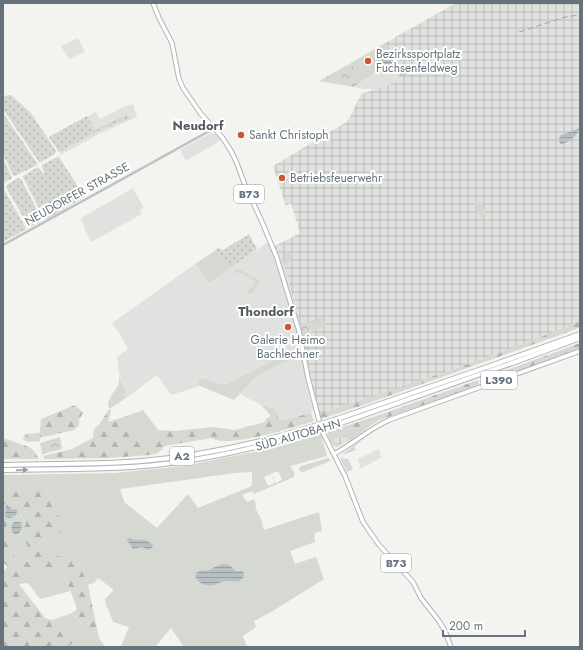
<svg xmlns="http://www.w3.org/2000/svg" width="583" height="650" viewBox="0 0 583 650" font-family="Jost,sans-serif">
<style>
.built{fill:#e1e2e0}
.industrial{fill:url(#industrial-grid)}
.grass{fill:#d5d9d1;fill-rule:evenodd}
.forest{fill:url(#forest-firs);fill-rule:evenodd}
.park{fill:url(#park-crowns)}
.garden{fill:url(#garden-dots)}
.water{fill:url(#water-rules)}
.lines{fill:none;stroke-linecap:round;stroke-linejoin:round}
.primary-casing{stroke:#b0b4b7;stroke-width:5.5}
.motorway-casing{stroke:#b0b3b5;stroke-width:6}
.tertiary{stroke:#bdc0c3;stroke-width:2.5}
.primary{stroke:#fff;stroke-width:3.5}
.motorway{stroke:#fff;stroke-width:4}
.rail{stroke:#9ea4a8;stroke-width:1;stroke-dasharray:6 3;stroke-linecap:butt}
.motorway-bridge-casing{stroke:#b0b3b5;stroke-width:6;stroke-linecap:butt}
.motorway-bridge{stroke:#fff;stroke-width:4}
.oneway{fill:#949da4}
.poi-dot{fill:#cc5737;stroke:#fff;stroke-width:1.5}
.labels{text-anchor:middle;stroke-width:4;stroke-linejoin:round;paint-order:stroke}
.shield{fill:#fff;stroke:#949da4;stroke-width:1}
.shield-label{font-size:11px;font-weight:bold;fill:#66737d}
.poi-label{font-size:12px;fill:#66737d;stroke:#fff;text-anchor:start}
.street-label{font-size:12px;fill:#66737d;stroke:#fff}
.neighbourhood-label{font-size:13px;font-weight:bold;fill:#535c63;stroke:#fff}
</style>
<defs>
<pattern id="industrial-grid" width="8" height="8" patternUnits="userSpaceOnUse"><rect width="8" height="8" fill="#e1e2e0"/><path d="M0 4h8M4 0v8" fill="none" stroke="#babcbb"/></pattern>
<pattern id="forest-firs" width="22" height="20" patternUnits="userSpaceOnUse"><rect width="22" height="20" fill="#d5d9d1"/><path d="M5 1l3.5 6h-7zM16 11l3.5 6h-7z" fill="#b1b4af"/></pattern>
<pattern id="park-crowns" width="20" height="18" patternUnits="userSpaceOnUse"><rect width="20" height="18" fill="#d5d9d1"/><path d="M2 6a3 3 0 1 1 6 0M12 15a3 3 0 1 1 6 0" fill="none" stroke="#b1b4af"/></pattern>
<pattern id="garden-dots" width="8" height="8" patternUnits="userSpaceOnUse"><rect width="8" height="8" fill="#d5d9d1"/><path d="M2 2h.1M6 6h.1" fill="none" stroke="#b1b4af" stroke-width="1.8" stroke-linecap="round"/></pattern>
<pattern id="water-rules" width="6" height="5" patternUnits="userSpaceOnUse"><rect width="6" height="5" fill="#b6bfc3"/><path d="M0 2.5h6" fill="none" stroke="#98a0a4"/></pattern>
</defs>
<rect width="100%" height="100%" fill="#f3f3f0"/>
<path class="built" d="M78,38L85,52L69,59L61,46Z
M392,64L394,67L398,77H399L400,81L373,90L372,89H364L354,87L385,67L388,71L394,69Z
M133,104L137,117L99,134L61,155L49,137L96,112L100,119L123,107Z
M210,133L216,134L220,137V141L186,161L180,150Z
M133,188L144,208L140,210L142,214L91,242L85,230L81,218Z
M267,243H273L278,250L283,261L301,328L306,355L302,357L307,386L313,408L311,413L281,422L271,408L261,405L240,394L257,376L280,364L291,361L285,354L225,385L201,378L198,382L200,386L171,395L157,375L126,398L124,394L127,392L122,384L119,373L117,357L128,349L120,334L112,323L195,264L209,282Z
M379,449L381,458L359,469L360,466L358,459Z"/>
<path class="industrial" d="M456,3H580V321L535,340L406,386L319,414L310,375L301,328L283,261L275,246L300,233L291,203L286,206L273,166L348,121L361,94L400,81L399,77H398L394,67L392,64L385,43Z
M346,434L348,441L337,446L336,445L334,439Z"/>
<path class="grass" d="M385,43L389,53L380,58L385,67L364,80L351,63Z
M481,201L486,216L480,218L475,203Z
M216,250L230,268L209,283L195,264Z
M285,252L292,254L290,262L286,266L285,261Z
M238,269L241,270L260,281V282L252,294H248L246,292L255,285V281L238,272L233,276L235,271Z
M285,354L291,361L280,364L257,376L234,400L200,386L198,382L201,378L225,385Z
M119,376L122,384L127,392L124,394L126,398L109,409L108,402L113,393L118,386L119,383Z
M143,410L158,430V440L153,446H142L127,416Z
M379,420L352,439L337,447C332,445 330,441 328,436L353,429ZM346,434L348,441L338,446L336,445L334,439Z
M370,433L354,447L356,450L342,455L343,459H348L353,469L347,472L341,460L342,455Z
M321,434L324,446L327,456L290,466C293,471 295,470 294,477L254,494L252,491L242,495L247,502L254,499L256,505L255,507L261,519L264,530L319,512L322,531L314,533L315,542L290,551L295,564L316,557L324,579L271,612L254,621L256,627L243,636L247,647H184L171,628L155,647H121V646L129,627L113,622L108,608L106,606L105,599L114,590L98,578L95,582L88,585L73,549L62,557L41,551L36,545L64,530L45,487L8,489L22,517L26,523L24,529L20,534L19,538L16,539L9,535L6,530L7,523L4,517V507L6,500L4,497L3,498V495L4,494V491L3,490V475L115,473L184,466L274,448ZM278,471L282,480L276,483L271,474ZM252,472V486L198,508L188,494L157,528L124,502L120,489L235,473ZM271,474L275,483L268,486L264,477Z
M328,458L330,459V461L303,472L300,471L299,469L301,466Z
M24,540L28,546L24,556H29L30,559L22,564L16,559L10,550L15,542Z
M35,565L52,569L58,565L64,573L70,591L40,599L28,583L19,584Z
M72,613L84,626L88,636L97,640L99,638L105,647H67L75,642L63,623L52,620Z"/>
<path class="forest" d="M580,321V327L571,331L369,403L321,419L319,414C407,385 495,357 580,321Z
M580,343V349L528,368L489,381L488,377Z
M478,380L479,384L447,397L353,429L328,436L327,432L376,416Z
M75,405L83,413L79,420V426L74,430L39,438L41,419Z
M261,405L271,408L273,407L281,421L311,413L314,421C296,427 226,449 212,438L170,445L165,446L158,453L150,455L109,458L45,459L43,456L72,449L93,438L94,429L101,422L109,409L111,411L108,422L127,416L142,446H153L158,440V430L174,431L213,427L235,430L265,422L266,419L271,416Z
M3,438L29,447L34,451L39,459H3Z
M21,487H45L65,530L36,545L41,551L62,557L73,549L88,585L99,638L97,640L91,639L88,636L84,626L72,613L77,609L64,573L59,571L58,565L52,569L57,575L55,580L35,565L19,584L45,618L63,623L75,642L67,647H3V571L8,567L3,562V498L4,497L6,500L4,507V517L7,523L6,530L9,535L16,539L19,538C20,533 24,529 26,523L10,497L8,488ZM24,541L28,546L25,549L23,556H29L30,559L22,564L16,559L10,550L15,542Z"/>
<path class="park" d="M351,63L364,80L354,87L319,81Z
M322,318L325,326L303,337L300,324Z
M40,433V441L28,442L23,440L25,434Z
M60,437L62,449L42,454L40,443Z"/>
<path class="garden" d="M8,95H11L31,113L56,151L55,154L41,162H39L3,109V97Z
M3,113L37,163V165L15,176L13,175L3,154Z
M128,114L130,118L96,132L59,152L49,137L87,116L95,130Z
M57,157H59L84,196L83,198L47,219L44,218L23,177V176L38,167L44,174H45L42,167V165Z
M3,159L12,177L11,179L3,183Z
M18,178L21,179L42,219V221L30,227H29L6,187L7,185Z
M3,188L26,228L25,230L3,242Z
M249,234L257,249L236,264L230,268L216,250L218,248L223,250Z"/>
<path class="water" d="M389,53L394,70L388,71L380,58Z
M420,64L422,69L400,76L398,70Z
M580,128C578,135 570,141 563,144H560L559,138L561,135Z
M7,504L12,510L15,509L17,510C17,516 14,517 9,518L5,517L6,506Z
M14,522H20L22,524C21,529 22,532 16,535C10,532 10,526 14,522Z
M130,538C134,541 138,539 143,540C147,540 150,543 153,545L152,548L149,550L142,547L133,549L127,540V539Z
M222,564C231,565 229,565 236,571H242L244,573L243,578L240,581C235,582 229,581 224,581C220,582 218,584 214,585C206,587 198,583 195,576C199,568 202,572 209,570C213,568 217,566 222,564Z"/>
<g class="lines">
<g class="primary-casing">
<path id="primary" d="M153,3L159,18L172,43L179,79L183,88L201,114L222,137L231,151L236,161L245,185L262,222L277,258L299,331L308,378L319,420
M323,433L345,476L363,522L379,545L413,582L421,598L439,621L445,631L451,647
M334,454C353,444 369,429 389,420L580,351"/>
</g>
<g class="motorway-casing">
<path id="motorway" d="M337,419L493,365L580,334
M338,424L515,362L580,338
M3,465C49,463 96,465 142,461C200,456 256,444 311,427
M3,470C57,469 111,470 164,464C215,458 264,446 313,432"/>
</g>
<path class="tertiary" d="M3,245L213,129"/>
<use href="#primary" class="primary"/>
<use href="#motorway" class="motorway"/>
<path class="rail" d="M519,32L565,17L580,15"/>
<g class="motorway-bridge-casing">
<path id="motorway-bridge" d="M311,427L337,419
M313,432L338,424"/>
</g>
<use href="#motorway-bridge" class="motorway-bridge"/>
</g>
<defs><path id="oneway-solid" d="M-6-.8H1V-3.2L6.5 0L1 3.2V.8H-6Z"/></defs>
<use class="oneway" href="#oneway-solid" transform="translate(22 470) rotate(-2)"/>
<g class="poi-dot">
<circle cx="368" cy="61" r="4"/>
<circle cx="241" cy="135" r="4"/>
<circle cx="282" cy="178" r="4"/>
<circle cx="288" cy="327" r="4"/>
</g>
<g class="labels">
<g class="shield">
<rect x="234" y="185" width="30" height="18" rx="3"/>
<rect x="481" y="371" width="36" height="18" rx="3"/>
<rect x="170" y="447" width="24" height="18" rx="3"/>
<rect x="381" y="554" width="30" height="18" rx="3"/>
</g>
<g class="shield-label">
<text x="249" y="198">B73</text>
<text x="499" y="384">L390</text>
<text x="182" y="460">A2</text>
<text x="396" y="567">B73</text>
</g>
<g class="poi-label">
<text x="376" y="58">Bezirkssportplatz<tspan x="376" dy="14">Fuchsenfeldweg</tspan></text>
<text x="249" y="139">Sankt Christoph</text>
<text x="290" y="182">Betriebsfeuerwehr</text>
<text x="288" y="344" text-anchor="middle">Galerie Heimo<tspan x="288" dy="14">Bachlechner</tspan></text>
</g>
<g class="street-label">
<text transform="translate(77 194) rotate(-29)" y="4">NEUDORFER STRASSE</text>
<text transform="translate(298 435) rotate(-16)" y="4">SÜD AUTOBAHN</text>
</g>
<g class="neighbourhood-label">
<text x="198" y="130">Neudorf</text>
<text x="266" y="316">Thondorf</text>
</g>
</g>
<rect width="583" height="650" fill="none" stroke="#66737d" stroke-width="8"/>
<path d="M443 630v6h82v-6" fill="none" stroke="#66737d" stroke-width="2"/>
<text x="449" y="630" font-size="12" fill="#66737d" stroke="#ffffff" stroke-width="3" paint-order="stroke">200 m</text>
</svg>
